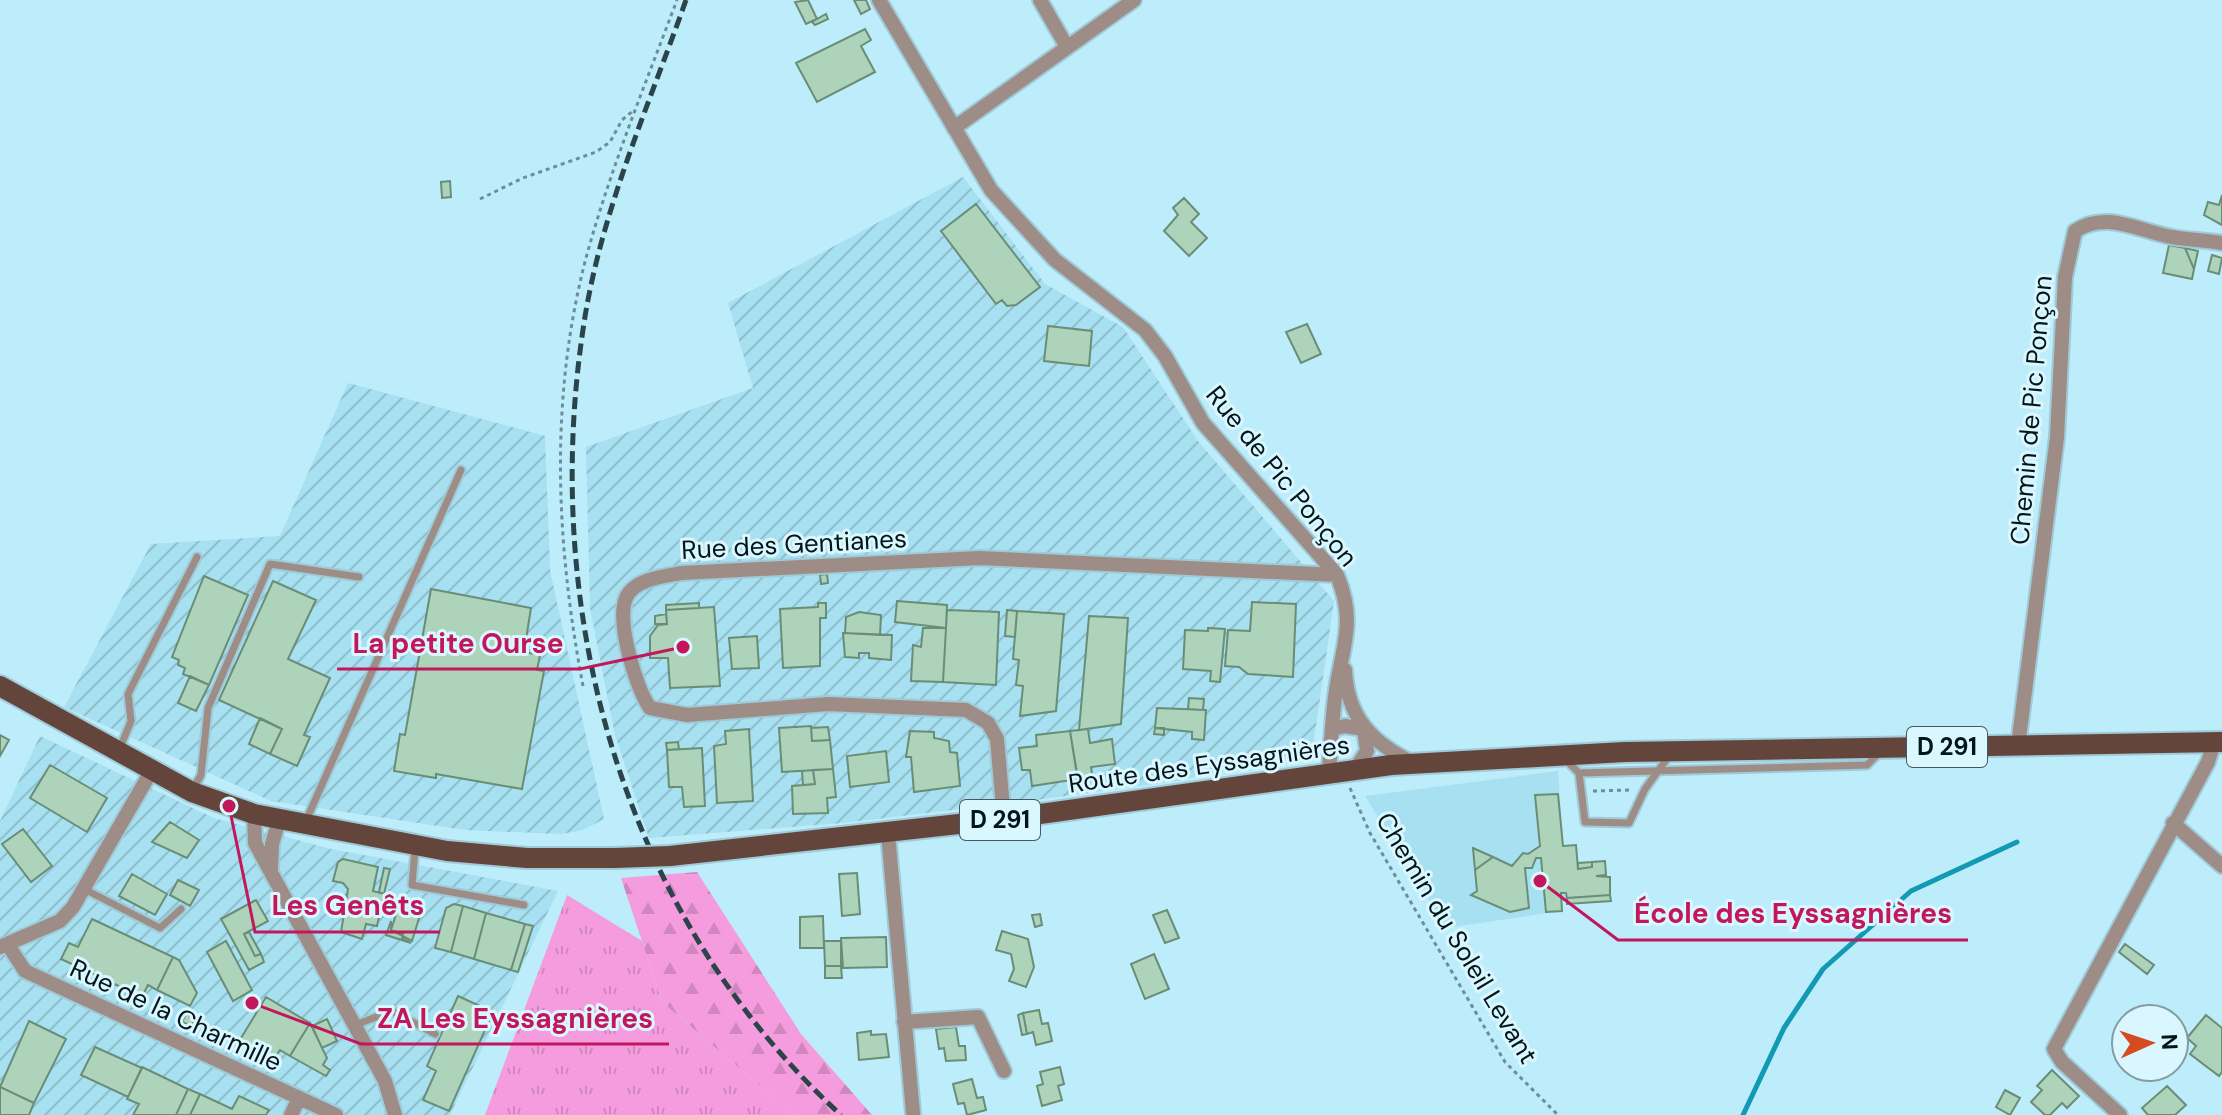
<svg xmlns="http://www.w3.org/2000/svg" width="2222" height="1115" viewBox="0 0 2222 1115" font-family="'DM Sans',sans-serif">
<style>
.built{fill:#a7e0f0}
.industrial{fill:url(#industrial-furrows)}
.grass{fill:url(#grass-tufts)}
.forest{fill:url(#forest-firs)}
.lines{fill:none;stroke-linecap:round;stroke-linejoin:round}
.stream{stroke:#129ab5;stroke-width:5}
.building{fill:#add3bb;stroke:#698d76;stroke-width:2}
.lane-casing{stroke:#9fcad7;stroke-width:11}
.street-casing{stroke:#9fcad7;stroke-width:18}
.primary-casing{stroke:#9fcad7;stroke-width:24}
.path{stroke:#6b8e98;stroke-width:3;stroke-dasharray:4 4;stroke-linecap:butt}
.lane{stroke:#9e8c87;stroke-width:7}
.street{stroke:#9e8c87;stroke-width:14}
.primary{stroke:#63453c;stroke-width:20}
.rail{stroke:#2b444a;stroke-width:5;stroke-dasharray:12 6;stroke-linecap:butt}
.primary-bridge-casing{stroke:#9fcad7;stroke-width:24;stroke-linecap:butt}
.primary-bridge{stroke:#63453c;stroke-width:20}
.labels{text-anchor:middle;stroke-width:6;stroke-linejoin:round;paint-order:stroke}
.shield{fill:#daf7ff;stroke:#44595e;stroke-width:2}
.shield-label{font-size:24px;font-weight:bold;fill:#031519}
.street-label{font-size:26px;fill:#031519;stroke:#daf7ff}
.leader{fill:none;stroke:#c2185b;stroke-width:3}
.callout-dot{fill:#c2185b;stroke:#daf7ff;stroke-width:3}
.callout-label{font-size:28px;text-anchor:middle;font-weight:bold;fill:#c2185b;stroke:#daf7ff;stroke-width:6;stroke-linejoin:round;paint-order:stroke}
</style>
<defs>
<pattern id="industrial-furrows" width="10" height="10" patternUnits="userSpaceOnUse" patternTransform="scale(2)"><rect width="10" height="10" fill="#a7e0f0"/><path d="M-1 1l2-2M0 10L10 0M9 11l2-2" fill="none" stroke="#8ebfcd"/></pattern>
<pattern id="grass-tufts" width="24" height="20" patternUnits="userSpaceOnUse" patternTransform="scale(2)"><rect width="24" height="20" fill="#f49cde"/><path d="M3 7l-1-3M5 7V3M7 7l1-3M15 17l-1-3M17 17v-4M19 17l1-3" fill="none" stroke="#d086be"/></pattern>
<pattern id="forest-firs" width="22" height="20" patternUnits="userSpaceOnUse" patternTransform="scale(2)"><rect width="22" height="20" fill="#f49cde"/><path d="M5 1l3.5 6h-7zM16 11l3.5 6h-7z" fill="#d086be"/></pattern>
</defs>
<rect width="100%" height="100%" fill="#bdedfb"/>
<path class="built" d="M1558,771L1563,846L1576,845L1578,863L1605,861L1611,901L1567,904V898H1562V911L1446,928L1365,796Z"/>
<path class="industrial" d="M963,177L1045,284L1123,327L1198,441L1334,601L1312,754L1176,781L1021,802L843,823L649,838L615,735L590,608L586,447L753,388L728,303Z
M348,383L545,436L550,570L604,819L583,830L561,834L465,830L271,801L64,707L151,544L280,536Z
M40,736L214,818L331,849L558,891L450,1115H0V821Z"/>
<path class="grass" d="M567,895L642,941L662,1002L794,1115H485Z"/>
<path class="forest" d="M697,872L801,1034L872,1115H794L662,1002L621,878Z"/>
<g class="lines">
<path class="stream" d="M1743,1115L1784,1028L1823,969L1911,891L2017,842"/>
</g>
<path class="building" d="M808,0L817,19L806,24L795,2Z
M854,0H866L870,9L861,14Z
M826,14L828,19L815,25L812,22Z
M865,29L871,40L861,46L875,72L817,102L796,63Z
M450,181L451,197L442,198L441,182Z
M2222,195V225L2204,215L2208,202L2219,205Z
M1184,198L1199,214L1191,222L1207,238L1189,256L1164,231L1178,215L1173,208Z
M976,204L1040,287L1016,305L1007,306L1002,300L996,304L941,231Z
M2169,245L2185,248L2194,269L2192,279L2163,273Z
M2185,248L2198,251L2194,269Z
M2212,255L2222,258L2219,274L2208,271Z
M1307,324L1321,354L1301,363L1286,332Z
M1048,326L1092,331L1089,366L1044,361Z
M827,574L828,583L821,584L820,575Z
M204,576L248,595L209,685L183,674L185,668L178,665L179,660L172,657Z
M273,581L316,600L288,659L330,678L304,735L310,737L297,766L270,754L282,729L219,700Z
M431,589L531,608L524,652L540,655L537,670L544,671L522,789L436,774V778L394,771L400,734L405,735Z
M897,601L947,605L946,628L895,622Z
M1252,602L1296,604L1293,677L1248,674L1239,667L1225,666L1228,630L1250,631Z
M699,603V608L666,610V605Z
M818,603H826V618H820V666L783,668L780,609L818,607Z
M714,607L720,686L670,688L668,658H650V636L658,625L667,624L666,610Z
M947,610L999,612L996,685L943,682Z
M1007,610L1017,611L1015,637L1005,636Z
M1017,611L1064,614L1056,711L1020,716L1023,686L1016,685L1019,660L1013,659Z
M859,612L881,615L880,635L845,633L846,617Z
M666,614L667,624H655V616Z
M1089,616L1128,618L1121,724L1079,730Z
M923,628H946L943,682L911,681L913,645L921,647Z
M1208,628L1225,629L1220,682L1210,681L1211,671L1183,669L1185,630L1208,631Z
M843,633L892,635L891,660L869,658V653H859V658L845,657Z
M757,636L759,668L732,669L729,638Z
M190,676L209,685L196,711L178,703Z
M1189,698L1204,699L1203,710L1188,709Z
M1157,708L1206,710L1204,740L1192,739V732L1155,728Z
M260,718L282,729L270,754L249,744Z
M811,726L812,741L830,740L833,769L782,772L779,728Z
M828,727L830,740L812,741L811,728Z
M1155,728H1164V735L1154,734Z
M749,729L753,801L717,803L714,746L726,744L725,731Z
M1088,729L1090,743L1112,739L1115,764L1091,767L1093,780L1078,782L1070,731Z
M910,731L934,732V738L949,741L950,752L957,753L960,786L914,792L911,757H906Z
M1070,731L1078,779L1032,786L1030,770H1022L1019,748L1037,746L1036,735Z
M0,735L9,740L0,756Z
M678,742L679,749L667,750L666,743Z
M702,748L705,806L684,807L682,787H669L667,750Z
M886,751L889,782L850,787L847,756Z
M50,765L107,798L87,832L30,798Z
M833,769L836,797L827,798L828,813L793,814L792,786L815,784L813,770Z
M813,770L815,784L803,785L802,771Z
M1558,794L1563,846L1576,845L1578,869L1592,867V862L1605,861L1606,875L1596,876L1610,877V895L1567,898L1566,893H1561L1562,911L1546,912L1541,858H1536L1532,868H1525L1529,908L1510,912L1471,895L1477,891L1475,870L1493,857L1512,866L1523,853L1528,854L1540,846L1535,795Z
M170,822L199,840L187,858L152,842Z
M23,829L52,866L31,882L2,844Z
M1473,848L1493,857L1475,870Z
M343,859L378,867L373,891L384,894L377,926L366,924L362,939L341,932L348,889L343,883L333,881L338,862Z
M1592,862V867L1578,869V863Z
M384,868L390,869L384,894L379,892Z
M857,873L860,914L842,916L839,874Z
M132,874L167,894L155,915L119,896Z
M178,880L199,890L190,906L170,895Z
M1610,895L1611,901L1567,904V898Z
M256,900L268,921L244,934L255,956L261,954L264,962L249,970L221,919Z
M454,904L463,906L451,952L435,948L446,908Z
M463,906L486,913L474,959L451,952Z
M398,908L420,915L412,941L391,930Z
M1167,910L1179,938L1165,943L1153,915Z
M486,913L525,924L511,970L474,959Z
M1040,914L1042,925L1035,927L1032,915Z
M823,916L824,948H800V917Z
M92,919L173,957L157,990L148,985L142,997L61,959L69,943L78,947Z
M391,921V930L403,934L402,938L411,943L386,935Z
M525,924L533,926L518,972L511,970Z
M1002,931L1028,939L1034,967L1026,987L1009,981L1014,969L1011,954L996,950Z
M249,932L261,954L255,956L244,934Z
M886,937L887,967L843,968L841,938Z
M226,941L252,990L233,1001L207,952Z
M824,941H841V966H825Z
M2125,944L2154,965L2147,974L2119,952Z
M1154,954L1169,989L1145,999L1131,964Z
M173,957L179,960L197,993L190,1006L157,990Z
M825,966H841L842,978H825Z
M458,996L493,1012L449,1111L423,1100L436,1071L427,1066Z
M266,997L310,1023L290,1056L280,1050L272,1062L238,1043Z
M1039,1010L1042,1024L1048,1023L1052,1041L1036,1045L1033,1032L1027,1034L1023,1013Z
M1023,1013L1027,1034L1022,1035L1018,1015Z
M186,1014L195,1018L191,1026L182,1022Z
M2206,1015L2222,1028V1072L2219,1076L2190,1054L2196,1046L2187,1038Z
M327,1019L337,1041L322,1048L312,1026Z
M29,1021L66,1039L34,1103L0,1087Z
M310,1023L327,1058L323,1065L330,1070L326,1076L290,1056Z
M956,1027L959,1046H965L966,1060L946,1061L944,1048L939,1049L936,1029Z
M871,1031V1035L886,1034L889,1057L859,1060L857,1033Z
M95,1047L142,1068L128,1097L81,1075Z
M142,1067L188,1089L176,1115H133L139,1104L127,1099Z
M1060,1067L1064,1084L1058,1086L1062,1100L1042,1106L1037,1086L1043,1084L1040,1072Z
M2052,1070L2079,1096L2067,1108L2062,1103L2050,1115H2045L2031,1102L2042,1090L2037,1086Z
M972,1079L977,1098L983,1097L986,1110L967,1115L964,1103L958,1104L953,1084Z
M2167,1086L2186,1105L2175,1115H2148L2142,1108Z
M0,1087L34,1103L29,1115H0Z
M188,1089L200,1094L190,1115H176Z
M2005,1090L2020,1098L2010,1115L1996,1107Z
M200,1094L232,1109L239,1096L269,1110L266,1115H190Z"/>
<g class="lines">
<g class="lane-casing">
<path id="lane" d="M120,748L131,721L128,694L197,557
M1565,759L1579,773L1585,822L1629,823L1645,789L1669,756
M1579,773L1867,765L1879,753
M193,789L201,775L208,708L270,564L359,577
M305,823L461,470
M415,849L412,885L524,905
M86,890L160,928L181,909
M355,1025L392,1011L435,1034"/>
</g>
<g class="street-casing">
<path id="street" d="M879,0L991,190L1055,260L1145,330L1165,356L1203,423L1337,575C1356,621 1343,644 1336,690C1332,717 1331,744 1329,771
M1040,0L1067,47
M954,128L1134,0
M1345,670C1347,717 1372,743 1413,763
M1332,729L1345,726L1364,729L1367,751L1356,768
M2018,746L2057,437L2065,277L2075,231C2106,210 2138,231 2172,237C2188,240 2205,240 2222,243
M254,814L255,843L262,856L385,1081L395,1115
M1004,819L997,739L988,723L966,710L828,704L687,715L650,708C636,689 616,621 626,598C634,579 664,576 682,573L979,558L1337,575
M2173,823L2222,866
M888,834L913,1113
M271,869L272,844L279,820
M8,945L25,971L336,1115
M0,947L60,921L73,907L152,770
M904,1022L978,1017L1004,1071
M291,1115L299,1098
M2120,1115L2062,1062L2054,1049L2208,762L2214,742"/>
</g>
<g class="primary-casing">
<path id="primary" d="M0,686L192,792L254,814L447,851L527,858H615
M670,856L1004,819L1391,765L1625,752L2222,742"/>
</g>
<path class="path" d="M480,199L523,178L596,152L610,142L622,120L634,110
M583,686C556,544 549,399 586,258C610,170 645,85 677,0
M1350,788L1370,833L1505,1062L1558,1115
M1593,791L1630,790"/>
<use href="#lane" class="lane"/>
<use href="#street" class="street"/>
<use href="#primary" class="primary"/>
<path class="rail" d="M686,0C649,105 601,212 584,323C539,611 622,915 841,1115"/>
<g class="primary-bridge-casing">
<path id="primary-bridge" d="M615,858L670,856"/>
</g>
<use href="#primary-bridge" class="primary-bridge"/>
</g>
<g class="labels">
<g class="shield">
<rect x="1907" y="727" width="80" height="40" rx="6"/>
<rect x="960" y="800" width="80" height="40" rx="6"/>
</g>
<g class="shield-label">
<text x="1947" y="755">D 291</text>
<text x="1000" y="828">D 291</text>
</g>
<g class="street-label">
<text transform="translate(2031 410) rotate(-85)" y="9">Chemin de Pic Ponçon</text>
<text transform="translate(1282 476) rotate(51)" y="9">Rue de Pic Ponçon</text>
<text transform="translate(794 544) rotate(-3)" y="9">Rue des Gentianes</text>
<text transform="translate(1209 764) rotate(-8)" y="9">Route des Eyssagnières</text>
<text transform="translate(1457 938) rotate(59)" y="9">Chemin du Soleil Levant</text>
<text transform="translate(176 1015) rotate(25)" y="9">Rue de la Charmille</text>
</g>
</g>
<path class="leader" d="M683 647L580 669H337M229 806L255 932H440M1540 881L1618 940H1968M252 1003L361 1044H669"/>
<g class="callout-dot">
<circle cx="683" cy="647" r="8"/>
<circle cx="229" cy="806" r="8"/>
<circle cx="1540" cy="881" r="8"/>
<circle cx="252" cy="1003" r="8"/>
</g>
<g class="callout-label">
<text x="458" y="653">La petite Ourse</text>
<text x="348" y="915">Les Genêts</text>
<text x="1793" y="923">École des Eyssagnières</text>
<text x="515" y="1028">ZA Les Eyssagnières</text>
</g>
<g transform="translate(2150 1043) rotate(87)"><circle r="38" fill="#daf7ff" stroke="#849da3" stroke-width="2"/>
<path d="M0-6L14 30L0 20L-14 30Z" fill="#d44b21"/>
<text y="-12" font-size="22" font-weight="bold" text-anchor="middle" fill="#031519">N</text>
</g>
</svg>
